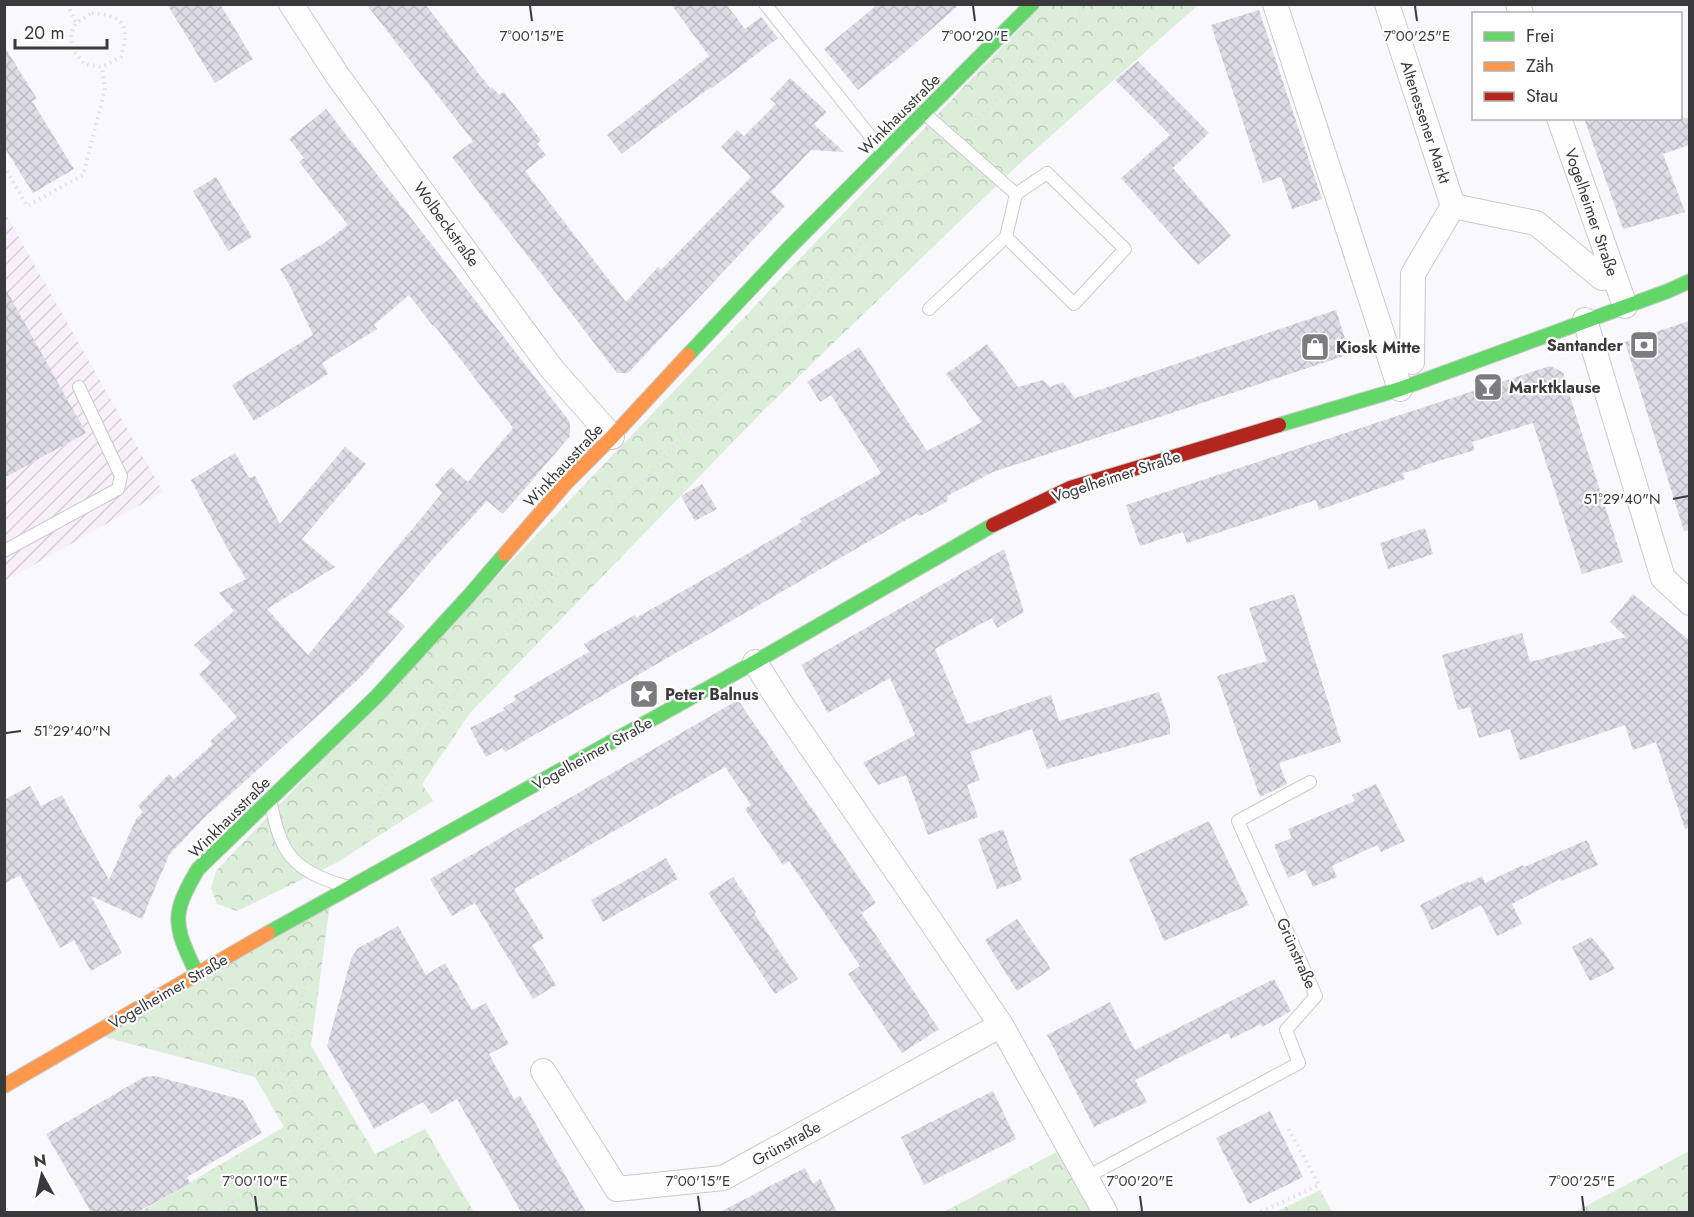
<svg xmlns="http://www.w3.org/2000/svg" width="1694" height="1217" viewBox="0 0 1694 1217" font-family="Jost,sans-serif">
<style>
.industrial{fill:url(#industrial-furrows)}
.park{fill:url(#park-crowns)}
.building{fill:url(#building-cross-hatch)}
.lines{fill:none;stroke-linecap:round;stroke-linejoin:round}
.lane-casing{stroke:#cacace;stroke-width:14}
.street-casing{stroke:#cacace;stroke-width:26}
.fast-casing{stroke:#cacace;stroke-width:16}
.slow-casing{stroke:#cacace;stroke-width:16}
.jam-casing{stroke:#cacace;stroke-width:16}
.path{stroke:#e0e0e1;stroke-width:4;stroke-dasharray:1.5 4.5;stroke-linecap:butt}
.lane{stroke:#fefeff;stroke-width:12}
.street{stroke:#fefeff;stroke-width:24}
.fast{stroke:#63d668;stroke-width:14}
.slow{stroke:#ff974d;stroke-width:14}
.jam{stroke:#b3261e;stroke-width:14}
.ticks{fill:none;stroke:#3a3a3d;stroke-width:2}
.labels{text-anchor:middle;stroke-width:4.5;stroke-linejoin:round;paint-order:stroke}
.street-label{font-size:16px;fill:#3a3a3d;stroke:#fff}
.poi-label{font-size:16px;font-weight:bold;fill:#3a3a3d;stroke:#fff;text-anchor:start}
.ticks-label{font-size:15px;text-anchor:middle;fill:#3a3a3d;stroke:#fff;stroke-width:4.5;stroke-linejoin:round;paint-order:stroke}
</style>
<defs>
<pattern id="industrial-furrows" width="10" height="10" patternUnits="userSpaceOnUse" patternTransform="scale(1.5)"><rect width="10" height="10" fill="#f9effa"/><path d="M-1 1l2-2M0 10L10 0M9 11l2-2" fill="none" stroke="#d6ced7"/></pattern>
<pattern id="park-crowns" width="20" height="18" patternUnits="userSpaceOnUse" patternTransform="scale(1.5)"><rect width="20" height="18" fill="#dcedda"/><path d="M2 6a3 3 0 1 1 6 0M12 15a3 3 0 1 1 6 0" fill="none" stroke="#beccbc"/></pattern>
<pattern id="building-cross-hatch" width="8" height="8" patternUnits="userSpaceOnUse" patternTransform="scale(1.5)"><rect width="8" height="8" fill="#dcdbe6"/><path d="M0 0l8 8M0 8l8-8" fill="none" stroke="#bebdc6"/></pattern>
</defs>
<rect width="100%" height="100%" fill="#f8f8fd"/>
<path class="industrial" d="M4,211L163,492L5,581H4Z"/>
<path class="park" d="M1042,5H1198L1017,166L763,411L470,713L422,784L433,801L336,863L237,911L217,904L211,888L216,871Z
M330,903L311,1046L375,1154L425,1129L474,1212H140L284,1127L255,1077L97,1035Z
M1062,1149L1098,1212H944Z
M1689,1151V1212H1575Z
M1320,1190L1332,1212H1276Z"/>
<path class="building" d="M167,4H220L253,59L215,83Z
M366,4H425L490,88L492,87L499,95L504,92L541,140L537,144L546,155L525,171L626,302L658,267L661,270L751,177L721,147L737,130L744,136L776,104L770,99L790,78L827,112L814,124L844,152L811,150L771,192L785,206L628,373H617L452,157L473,141Z
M671,4H726L745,29L761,17L778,38L712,88L711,87L653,130L622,154L607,135L709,56Z
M878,4H960L903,54L858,90L824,49Z
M1259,10L1322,199L1292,209L1281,177L1263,183L1211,25Z
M4,46L37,99L32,101L74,169L33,193L4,147Z
M1138,61L1209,133L1173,168L1231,236L1198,265L1121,178L1170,135L1115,80Z
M326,109L570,422V436L503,514L487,501L432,560L388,612L405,626L362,676L206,816L169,855L142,919L91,896L122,953L91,971L74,940L60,948L20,875L4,884V800L30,786L41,806L62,795L109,880L136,819L143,812L138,806L169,774L174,779L213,744L210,741L237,717L199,674L211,663L194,645L234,611L219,593L246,579L227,548L191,480L235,453L249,478L255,476L280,524L345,447L366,464L302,539L335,567L267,609L308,655L442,493L435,485L451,467L468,482L513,428L434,325L433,326L409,295L374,325L377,329L322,363L328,374L254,421L232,385L313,335L290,286L280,269L324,243L348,225L299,162L304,158L289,139Z
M1584,118H1689V145L1663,154L1685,212L1623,229Z
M216,177L252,237L228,251L193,191Z
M4,286L86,433L4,478Z
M1336,310L1350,354L993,472L947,496L948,501L920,516L917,514L904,521L505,752L502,748L486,757L470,728L505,710L503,708L516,700L514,696L589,652L584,644L635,615L636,618L723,568L802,522L800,519L881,473L831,395L820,402L807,382L859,347L927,451L982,422L946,374L987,344L1018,387L1043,380L1050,387L1063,382L1075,398Z
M1689,321V530L1684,531L1625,342Z
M1550,366L1564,373V378L1623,562L1582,574L1533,423L1472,442L1475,450L1422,466L1421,468L1403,473L1405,479L1319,510L1316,500L1187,543L1183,532L1140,546L1126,505Z
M702,484L717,509L695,521L681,496Z
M1425,528L1433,554L1388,569L1380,543Z
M1004,549L1024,612L997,628L992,618L935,649L967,724L1051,695L1059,721L1159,692L1170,723V734L1047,769L1032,729L970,752L980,780L967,785L978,817L928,835L906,775L878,785L863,763L915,735L890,678L828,713L801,665Z
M1294,594L1341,742L1279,763L1287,784L1260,797L1217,676L1267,661L1249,608Z
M1633,594L1689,640V828L1685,829L1656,742L1633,750L1625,725L1520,760L1510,729L1479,738L1470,707L1458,710L1442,655L1522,633L1530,662L1626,637L1610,622Z
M738,700L876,903L861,913L939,1029L902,1053L848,974L860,966L789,861L783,865L757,827L745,809L751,805L725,767L514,889L544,938L532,945L556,985L533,999L475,903L452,916L430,879Z
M1376,784L1405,841L1381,852L1377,845L1332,866L1337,877L1313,887L1305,870L1288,878L1274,845L1292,838L1288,829L1355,801L1352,795Z
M1209,821L1249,905L1164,941L1129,859Z
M1003,829L1022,880L997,889L978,839Z
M1587,840L1598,865L1561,881L1560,879L1512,904L1522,924L1497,936L1481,905L1432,930L1420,905L1468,881L1469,883L1482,876L1485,883L1523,865L1524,867Z
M666,858L678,879L603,922L591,900Z
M733,877L756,912L754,913L798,979L775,994L708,893Z
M1017,919L1051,969L1017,991L985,940Z
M398,926L426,975L445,963L472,1010L486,1003L509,1044L489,1054L514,1099L520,1096L586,1212H521L457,1099L431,1114L423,1102L374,1129L327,1046L351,959L357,949Z
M1591,937L1603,951L1615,969L1590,981L1572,947Z
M1274,979L1291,1011L1262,1027L1261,1024L1231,1039L1228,1033L1135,1080L1147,1102L1094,1127L1047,1035L1110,1002L1135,1050Z
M155,1076L243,1100L262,1133L187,1177L190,1183L138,1212H91L46,1134L144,1077Z
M993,1091L1016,1139L924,1185L901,1137Z
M1270,1111L1303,1177L1249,1204L1216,1138Z
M805,1168L813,1184L820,1179L837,1212H720Z"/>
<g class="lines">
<g class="lane-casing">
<path id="lane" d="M765,4L883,152
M924,113L1016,194L1047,173L1125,249L1074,304L1006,237
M929,309L1006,237L1016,194
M4,551L118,489L121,476L79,387
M271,803C280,854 294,871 345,886
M1085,1178L1299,1063L1286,1030L1316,996L1238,821L1310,782"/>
</g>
<g class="street-casing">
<path id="street" d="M291,4L337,75L520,326L552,369L612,437
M1275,4L1400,389
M1387,4L1453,206L1413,274L1412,362
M1518,4L1521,14
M1559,118L1625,306
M1453,206L1536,223L1602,278
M1585,320L1663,578L1690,603
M755,662L778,699L930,920L1001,1025L1105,1212
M543,1071L617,1189L723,1178L1001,1025"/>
</g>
<g class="fast-casing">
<path id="fast" d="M688,355L788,249L1032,4
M1279,425L1400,389L1668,291L1690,281
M268,933L755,662L993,525
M197,974C188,954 173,929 180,907C183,894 191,881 198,869L377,696L467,598L505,554"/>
</g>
<g class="slow-casing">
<path id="slow" d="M505,554L567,482L612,437L688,355
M4,1086L268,933"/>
</g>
<g class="jam-casing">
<path id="jam" d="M993,525L1070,488L1279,425"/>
</g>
<path class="path" d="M67,4L76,23
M92,13C99,14 106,14 113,17C130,23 125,43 121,57L102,67L84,64L72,48L71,34L76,23Z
M971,127L1089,4
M4,166L27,206L83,175L105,90L102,67
M609,486L617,510
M368,842L373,808L393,772L488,651L772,339L943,156
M314,943L315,945L283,1069L322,1145L360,1212
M153,1037L270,1070L283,1069
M217,1212L283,1175L301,1167L313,1159L322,1145
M1261,1212L1319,1185L1287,1126"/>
<use href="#lane" class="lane"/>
<use href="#street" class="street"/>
<use href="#fast" class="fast"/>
<use href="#slow" class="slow"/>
<use href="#jam" class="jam"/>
</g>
<path class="ticks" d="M530,6L532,21M973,6L975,21M1415,6L1417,21M1673,499L1688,496M6,733L21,731M255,1196L257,1211M698,1196L700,1211M1140,1196L1142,1211M1582,1196L1584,1211"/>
<defs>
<g id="bank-square" transform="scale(1.5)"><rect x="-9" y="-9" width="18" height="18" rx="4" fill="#7c7c80" stroke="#fff"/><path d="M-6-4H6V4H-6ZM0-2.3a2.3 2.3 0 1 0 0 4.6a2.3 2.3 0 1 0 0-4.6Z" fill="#fff"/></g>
<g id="shop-square" transform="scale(1.5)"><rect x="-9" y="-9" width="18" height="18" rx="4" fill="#7c7c80" stroke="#fff"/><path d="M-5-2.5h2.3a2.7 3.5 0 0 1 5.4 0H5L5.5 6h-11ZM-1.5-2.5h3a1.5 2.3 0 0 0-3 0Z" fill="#fff"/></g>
<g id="bar-square" transform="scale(1.5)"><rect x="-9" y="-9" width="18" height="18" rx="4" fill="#7c7c80" stroke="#fff"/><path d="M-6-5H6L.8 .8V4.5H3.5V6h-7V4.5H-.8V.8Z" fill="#fff"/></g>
<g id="sight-square" transform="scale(1.5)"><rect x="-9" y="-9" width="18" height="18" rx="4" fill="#7c7c80" stroke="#fff"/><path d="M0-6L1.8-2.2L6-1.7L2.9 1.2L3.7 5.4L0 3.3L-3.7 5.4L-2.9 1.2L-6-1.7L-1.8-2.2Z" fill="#fff"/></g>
</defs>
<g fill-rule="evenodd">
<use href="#bank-square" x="1644" y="345"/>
<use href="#shop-square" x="1315" y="347"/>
<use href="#bar-square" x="1488" y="387"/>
<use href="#sight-square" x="644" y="694"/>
</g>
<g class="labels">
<g class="street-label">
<text transform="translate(899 114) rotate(-45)" y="6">Winkhausstraße</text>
<text transform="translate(1426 122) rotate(72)" y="6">Altenessener Markt</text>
<text transform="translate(1592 212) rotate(71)" y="6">Vogelheimer Straße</text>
<text transform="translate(447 224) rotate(54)" y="6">Wolbeckstraße</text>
<text transform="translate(563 465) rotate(-47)" y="6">Winkhausstraße</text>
<text transform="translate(1116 476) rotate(-18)" y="6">Vogelheimer Straße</text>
<text transform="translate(592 753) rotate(-29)" y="6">Vogelheimer Straße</text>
<text transform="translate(229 817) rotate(-45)" y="6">Winkhausstraße</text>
<text transform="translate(1297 953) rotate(66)" y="6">Grünstraße</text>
<text transform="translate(168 991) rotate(-30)" y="6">Vogelheimer Straße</text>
<text transform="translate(786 1143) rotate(-29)" y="6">Grünstraße</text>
</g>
<g class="poi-label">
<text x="1623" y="351" text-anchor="end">Santander</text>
<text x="1336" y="353">Kiosk Mitte</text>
<text x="1509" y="393">Marktklause</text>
<text x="665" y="700">Peter Balnus</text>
</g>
</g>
<g class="ticks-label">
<text x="532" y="41">7°00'15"E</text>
<text x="975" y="41">7°00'20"E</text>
<text x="1417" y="41">7°00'25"E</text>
<text x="1622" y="504">51°29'40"N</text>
<text x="72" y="736">51°29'40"N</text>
<text x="255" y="1186">7°00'10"E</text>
<text x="698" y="1186">7°00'15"E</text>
<text x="1140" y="1186">7°00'20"E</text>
<text x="1582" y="1186">7°00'25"E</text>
</g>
<rect width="1694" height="1217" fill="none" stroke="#3a3a3d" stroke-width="12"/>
<rect x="1472" y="12" width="210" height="108" fill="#ffffff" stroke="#b0b0b1" stroke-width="1.5"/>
<rect x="1484" y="32" width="30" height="9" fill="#63d668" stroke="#b0b0b1" stroke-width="1.5"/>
<text x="1526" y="42" font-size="18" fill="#3a3a3d">Frei</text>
<rect x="1484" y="62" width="30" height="9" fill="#ff974d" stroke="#b0b0b1" stroke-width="1.5"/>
<text x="1526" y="72" font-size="18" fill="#3a3a3d">Zäh</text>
<rect x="1484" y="92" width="30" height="9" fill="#b3261e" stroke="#b0b0b1" stroke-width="1.5"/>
<text x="1526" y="102" font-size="18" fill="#3a3a3d">Stau</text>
<g transform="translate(42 1175) rotate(352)" stroke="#ffffff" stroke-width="4.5" paint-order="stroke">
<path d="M0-4.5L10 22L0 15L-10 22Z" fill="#3a3a3d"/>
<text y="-9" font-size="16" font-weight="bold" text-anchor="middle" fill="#3a3a3d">N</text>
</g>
<path d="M15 39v9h92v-9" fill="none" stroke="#3a3a3d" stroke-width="3"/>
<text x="24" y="39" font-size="18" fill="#3a3a3d" stroke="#ffffff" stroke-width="4.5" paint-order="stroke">20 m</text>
</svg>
